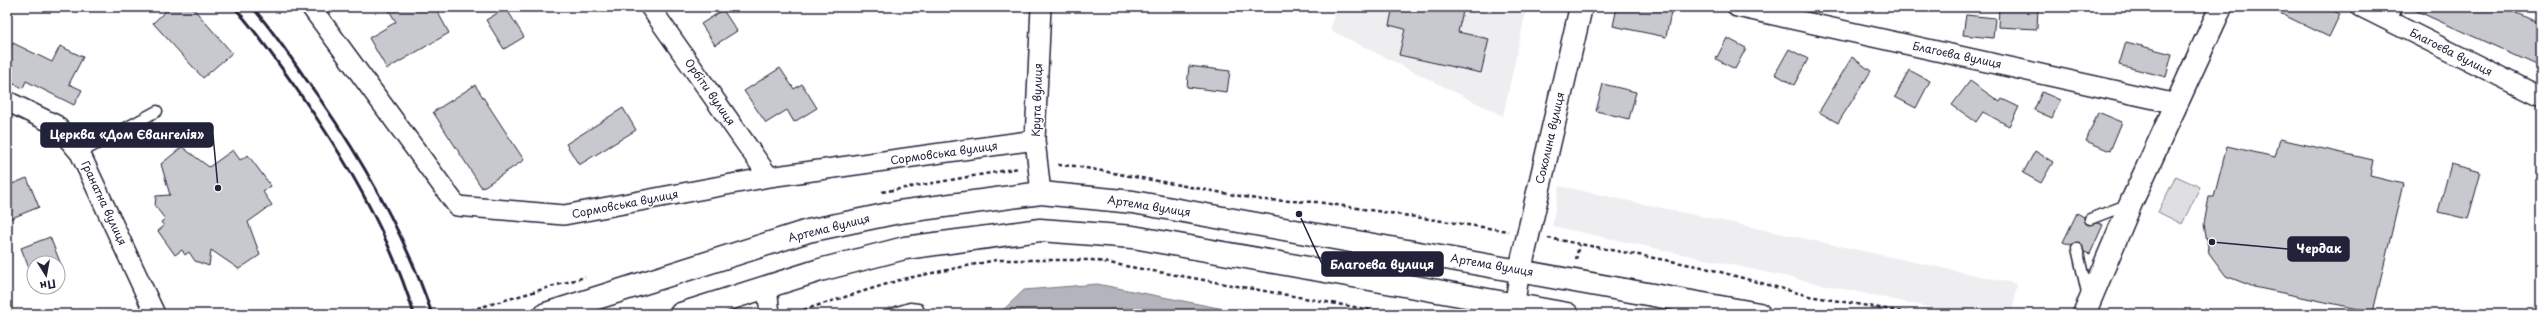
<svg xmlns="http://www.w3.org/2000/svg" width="2548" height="321" viewBox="0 0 2548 321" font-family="'Playpen Sans',sans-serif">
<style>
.built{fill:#eeeef1}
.green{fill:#dfdfe2;stroke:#80808e}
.water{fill:#b4b4bc;stroke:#7a7a88}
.building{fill:#c8c8cf;stroke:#22223b}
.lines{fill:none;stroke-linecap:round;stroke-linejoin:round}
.lane-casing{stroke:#22223b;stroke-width:13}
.street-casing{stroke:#22223b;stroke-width:22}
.secondary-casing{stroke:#22223b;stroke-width:25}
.primary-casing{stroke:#22223b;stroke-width:25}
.path{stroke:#22223b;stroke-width:2.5;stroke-dasharray:4 3;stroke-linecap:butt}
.lane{stroke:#fff;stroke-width:10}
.street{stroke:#fff;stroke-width:19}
.secondary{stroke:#fff;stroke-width:22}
.primary{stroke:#fff;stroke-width:22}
.rail{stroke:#22223b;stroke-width:3}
.labels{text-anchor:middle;stroke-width:3;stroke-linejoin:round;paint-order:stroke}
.street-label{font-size:11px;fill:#22223b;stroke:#fff}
.leader{fill:none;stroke:#22223b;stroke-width:1.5}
.callout-dot{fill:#22223b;stroke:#fff;stroke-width:1.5}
.callout{fill:#22223b;stroke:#22223b;stroke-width:1.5}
.callout-label{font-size:12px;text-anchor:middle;font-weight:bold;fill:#fff}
</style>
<rect width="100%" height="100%" fill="#fff"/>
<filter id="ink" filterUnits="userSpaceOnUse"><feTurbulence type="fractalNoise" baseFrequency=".025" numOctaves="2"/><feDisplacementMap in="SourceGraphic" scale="8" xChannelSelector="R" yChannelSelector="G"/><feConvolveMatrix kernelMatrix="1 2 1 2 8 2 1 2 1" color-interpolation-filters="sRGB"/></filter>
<g filter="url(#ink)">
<path class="built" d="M1337,7H1527L1503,116L1330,30Z
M1559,186L2017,284L2012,314H1960L1552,226Z"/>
<path class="green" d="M2176,176L2200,187L2182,224L2158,212Z"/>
<path class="water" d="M1097,284L1249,314H999L1024,290Z"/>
<path class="building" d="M170,7H192L232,53L203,78L153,23Z
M387,7H435L449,33L387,69L369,38L396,22Z
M1393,7H1464L1458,32L1489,39L1481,73L1399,55L1405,29L1389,25Z
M1617,7H1672L1666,37L1613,26Z
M1999,7H2038L2037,29L1998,27Z
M2267,7H2325L2340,14L2329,37Z
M2408,7H2503L2541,24V67Z
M506,8L524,37L504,49L486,20Z
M723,10L737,31L715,45L701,24Z
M1966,15L1995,18L1993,38L1963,35Z
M1727,38L1746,48L1735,69L1716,59Z
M2126,42L2172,54L2166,77L2119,65Z
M13,43L52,62L60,46L83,57L69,84L82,90L74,105L26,81L23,88L7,81V55Z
M1789,49L1808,59L1794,85L1775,74Z
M1852,57L1871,71L1838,123L1819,112Z
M1189,66L1230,71L1227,92L1187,87Z
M780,68L794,89L802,84L817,108L794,122L787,110L766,123L744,91Z
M1909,70L1930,81L1916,108L1895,97Z
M1970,81L2000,102L2002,99L2019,107L2009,126L1983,112L1976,122L1952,105Z
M1603,84L1636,92L1629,119L1596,111Z
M475,85L524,160L482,188L433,112Z
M2042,92L2060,100L2052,118L2034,110Z
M623,108L636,130L579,165L566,144Z
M2098,112L2122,122L2110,151L2086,141Z
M2280,139L2373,160L2370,176L2403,184L2373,312L2254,287L2226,276L2209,253L2204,224L2209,197H2214L2227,146L2275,157Z
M182,147L209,167L233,150L240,160L248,155L271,186L263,192L272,205L248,222L260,255L239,269L211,250L209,266L195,261L189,252L185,255L182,250L175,255L158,231L164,226L161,222L165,219L155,206L156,196L170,195L161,164Z
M2035,151L2053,162L2041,183L2023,173Z
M2451,164L2481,172L2468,219L2438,212Z
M27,178L39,207L7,220V186Z
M2077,213L2084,217L2086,224L2098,223L2103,225L2090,254L2084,252L2079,242L2071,245L2063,242Z
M50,237L62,267L58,269V263H34L33,278L21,248Z"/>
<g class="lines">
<g class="lane-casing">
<path id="lane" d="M2391,22L2397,7
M80,153L157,111
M2090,219L2129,204
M2077,248L2088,297
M891,314L910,308L918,309L919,314"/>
</g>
<g class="street-casing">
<path id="street" d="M311,7L457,206L564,215L769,177L1035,140
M650,7L769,177
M1041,7L1035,140L1041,193
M1737,7L2177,104
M2361,7L2541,97
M7,101L56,125L80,153L155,314
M767,287L770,314
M1513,314L1520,270"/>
</g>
<g class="secondary-casing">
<path id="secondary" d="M1520,270L1581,7
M2084,314L2131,203L2221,7"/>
</g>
<g class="primary-casing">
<path id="primary" d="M546,314L808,231L899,212L1041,193L1133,202L1759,314
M681,314L820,270L905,248L1040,230L1133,237L1567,314"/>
</g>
<path class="path" d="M1058,165L1075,166L1262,200L1317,202L1508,231
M882,192L1019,168
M1548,238L1702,267L1809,296L1915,314
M1576,260L1579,244
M457,314L585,277
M790,314L903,279L996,260H1092L1393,314"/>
<use href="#lane" class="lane"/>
<use href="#street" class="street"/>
<use href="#secondary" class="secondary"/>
<use href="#primary" class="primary"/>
<path class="rail" d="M234,7C256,31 274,57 293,84C344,155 388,230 414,314
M252,7C271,28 287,52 303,75C356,148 403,228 432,314"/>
</g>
</g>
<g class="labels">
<g class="street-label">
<text transform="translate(2451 52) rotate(27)" y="4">Благоєва вулиця</text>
<text transform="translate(1957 55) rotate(12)" y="4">Благоєва вулиця</text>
<text transform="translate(710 92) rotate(55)" y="4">Орбіти вулиця</text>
<text transform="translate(1037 100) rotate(-88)" y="4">Крута вулиця</text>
<text transform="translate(1550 138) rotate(-77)" y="4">Соколина вулиця</text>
<text transform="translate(944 153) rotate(-8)" y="4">Сормовська вулиця</text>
<text transform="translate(104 203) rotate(65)" y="4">Гранатна вулиця</text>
<text transform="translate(625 204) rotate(-11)" y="4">Сормовська вулиця</text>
<text transform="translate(1149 206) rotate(9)" y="4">Артема вулиця</text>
<text transform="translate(829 228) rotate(-14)" y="4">Артема вулиця</text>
<text transform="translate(1492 265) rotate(10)" y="4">Артема вулиця</text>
</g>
</g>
<path class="leader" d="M218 188L213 135M2212 242L2288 249M1299 214L1322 264"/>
<g class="callout-dot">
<circle cx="218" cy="188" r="4"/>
<circle cx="2212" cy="242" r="4"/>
<circle cx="1299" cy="214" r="4"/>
</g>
<g class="callout">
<rect x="41" y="123" width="172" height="24" rx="4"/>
<rect x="2288" y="237" width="61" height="24" rx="4"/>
<rect x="1322" y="252" width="121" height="24" rx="4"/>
</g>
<g class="callout-label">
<text x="127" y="139">Церква «Дом Євангелія»</text>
<text x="2319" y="253">Чердак</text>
<text x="1382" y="269">Благоєва вулиця</text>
</g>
<rect width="2548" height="321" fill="none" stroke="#fff" stroke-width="24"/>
<rect x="12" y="12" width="2524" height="297" fill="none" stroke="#22223b" stroke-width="1.5" filter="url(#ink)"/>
<g transform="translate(46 275) rotate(169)"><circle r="19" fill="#ffffff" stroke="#a7a7b1"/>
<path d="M0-3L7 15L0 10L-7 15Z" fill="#22223b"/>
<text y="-6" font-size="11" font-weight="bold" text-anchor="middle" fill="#22223b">Пн</text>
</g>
</svg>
